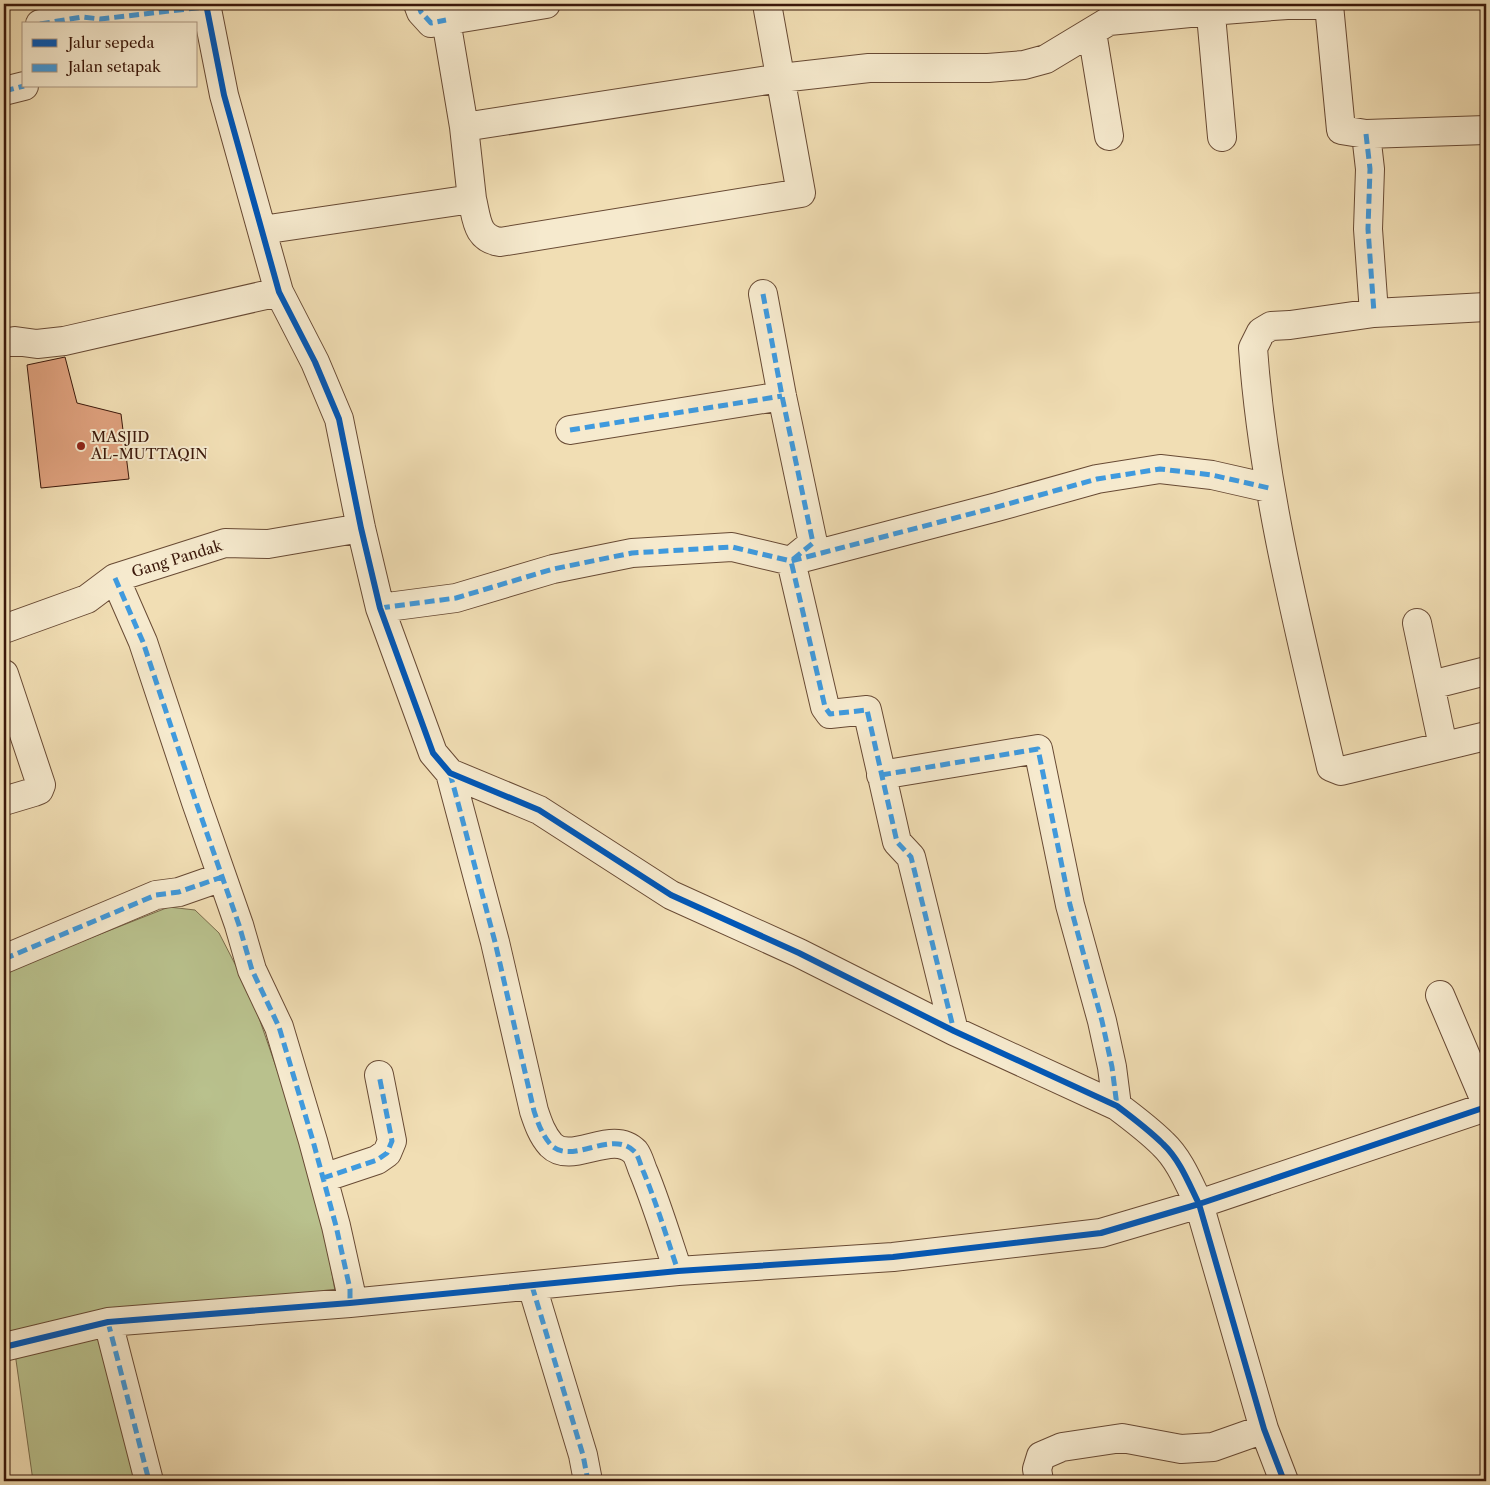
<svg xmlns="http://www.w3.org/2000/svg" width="1490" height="1485" viewBox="0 0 1490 1485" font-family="'Libre Caslon Text',serif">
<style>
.green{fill:#b9c18d;stroke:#7a6c4c}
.building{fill:#e0a27f;stroke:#3b180a}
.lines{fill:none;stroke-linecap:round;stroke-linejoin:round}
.minor-casing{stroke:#684a34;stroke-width:30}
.minor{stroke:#f6eace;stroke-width:28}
.quiet{stroke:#3f9ade;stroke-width:5;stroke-dasharray:10 5;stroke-linecap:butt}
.cycleway-casing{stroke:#f6eace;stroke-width:9}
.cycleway{stroke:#0057b8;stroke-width:6}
.poi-dot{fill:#8f2418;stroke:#f6eace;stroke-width:2}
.labels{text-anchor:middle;stroke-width:4;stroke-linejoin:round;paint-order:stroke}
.poi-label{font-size:15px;fill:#3b180a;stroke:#f6eace;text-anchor:start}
.street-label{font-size:15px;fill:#3b180a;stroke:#f6eace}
</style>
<rect width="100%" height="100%" fill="#f1deb4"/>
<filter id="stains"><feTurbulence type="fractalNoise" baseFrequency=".004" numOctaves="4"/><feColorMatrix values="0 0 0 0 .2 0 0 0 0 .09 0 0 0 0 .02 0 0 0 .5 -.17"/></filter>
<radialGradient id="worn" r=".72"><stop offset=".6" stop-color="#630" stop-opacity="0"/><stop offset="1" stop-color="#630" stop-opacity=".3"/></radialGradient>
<path class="green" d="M169,907L195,910L219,933L251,995L298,1130L324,1227L335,1291L4,1334V972Z
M104,1330L141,1481H33L15,1353Z"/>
<path class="building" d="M65,357L77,403L121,414L129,479L41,488L27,365Z"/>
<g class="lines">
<g class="minor-casing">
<path id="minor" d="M206,4L224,95L279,292L315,362L339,419L361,528L380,608L433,753L450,773L539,810L671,895L799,953L954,1031L1117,1106C1133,1118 1149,1130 1163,1144C1180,1160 1189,1184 1199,1204L1264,1429L1284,1481
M418,4L421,12L431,23L546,4
M1210,4L1222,137
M446,20L464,127
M40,24L82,17L100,19L205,7
M1092,32L1109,136
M4,91L24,86
M1366,134L1370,169L1368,229L1374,313
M472,199C477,219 476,238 500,242L801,193L767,4
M262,230L472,199L464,127L781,78L869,68H988L1024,65L1046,59L1109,21L1210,11L1287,5H1329L1341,130L1366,134L1486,130
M763,294L782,396L813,543L791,561L825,707L830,714L867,710L897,842L911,857L954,1031
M1486,307L1374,313L1290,325L1271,326L1261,332L1253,348C1263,490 1299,629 1331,767L1341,771L1486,736
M4,343L15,341L37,344L64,341L279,292
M570,430L782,396
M115,578L143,642L196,802L239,925L252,970L279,1027L313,1141L336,1226L350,1289V1303
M380,608L456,598L553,569L632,553L732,547L791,561L997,507L1097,479L1160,469L1212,475L1269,488
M1417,623L1443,746
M4,629L87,599L115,578L225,543L268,544L361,528
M4,674L41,785L39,790L34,792L4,801
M1439,683L1486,671
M450,773L495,942L534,1111C538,1123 542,1135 551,1145C572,1166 612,1128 635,1152C639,1157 641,1167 644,1173C657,1205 667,1238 678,1271
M881,775L1038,749L1070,905L1102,1021L1112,1067L1117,1106
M4,959L156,895L179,892L222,877
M1440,995L1486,1103
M323,1178L377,1160L387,1153L392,1141L379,1075
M532,1286L583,1455L588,1481
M108,1322L149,1481
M4,1347L108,1322L350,1303L678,1271L893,1257L1101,1233L1199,1204L1486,1107
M1039,1481L1037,1469L1041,1456L1062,1447L1122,1438L1181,1449L1213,1447L1264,1429"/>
</g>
<use href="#minor" class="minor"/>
<path class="quiet" d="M418,4L421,12L431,23L446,20
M40,24L82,17L100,19L205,7
M4,91L24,86
M1366,134L1370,169L1368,229L1374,313
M763,294L782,396L813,543L791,561L825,707L830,714L867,710L897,842L911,857L954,1031
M570,430L782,396
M115,578L143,642L196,802L239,925L252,970L279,1027L313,1141L336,1226L350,1289V1303
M380,608L456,598L553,569L632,553L732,547L791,561L997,507L1097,479L1160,469L1212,475L1269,488
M450,773L495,942L534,1111C538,1123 542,1135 551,1145C572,1166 612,1128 635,1152C639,1157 641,1167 644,1173C657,1205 667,1238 678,1271
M881,775L1038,749L1070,905L1102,1021L1112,1067L1117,1106
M4,959L156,895L179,892L222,877
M323,1178L377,1160L387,1153L392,1141L379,1075
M532,1286L583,1455L588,1481
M108,1322L149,1481"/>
<g class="cycleway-casing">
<path id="cycleway" d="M206,4L224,95L279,292L315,362L339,419L361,528L380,608L433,753L450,773L539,810L671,895L799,953L954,1031L1117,1106C1133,1118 1149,1130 1163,1144C1180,1160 1189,1184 1199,1204L1264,1429L1284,1481
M4,1347L108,1322L350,1303L678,1271L893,1257L1101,1233L1199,1204L1486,1107"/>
</g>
<use href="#cycleway" class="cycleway"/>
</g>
<circle class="poi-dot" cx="81" cy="446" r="5"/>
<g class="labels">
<g class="poi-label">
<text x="91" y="442">MASJID<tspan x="91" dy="17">AL-MUTTAQIN</tspan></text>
</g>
<g class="street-label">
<text transform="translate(177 559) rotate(-17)" y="5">Gang Pandak</text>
</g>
</g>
<rect width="1490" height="1485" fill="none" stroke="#f1deb4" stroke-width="20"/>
<rect x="5" y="5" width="1480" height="1475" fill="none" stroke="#3b180a" stroke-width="2.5"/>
<rect x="10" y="10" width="1470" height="1465" fill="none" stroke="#3b180a"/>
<rect x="22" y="22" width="175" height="65" fill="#f6eace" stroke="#ab9680"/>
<rect x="32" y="39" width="25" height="8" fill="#0057b8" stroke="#ab9680"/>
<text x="68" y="48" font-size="15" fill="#3b180a">Jalur sepeda</text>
<rect x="32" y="64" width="25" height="8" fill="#3f9ade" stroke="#ab9680"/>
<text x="68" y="72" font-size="15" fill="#3b180a">Jalan setapak</text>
<rect width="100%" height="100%" filter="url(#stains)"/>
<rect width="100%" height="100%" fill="url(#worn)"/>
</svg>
